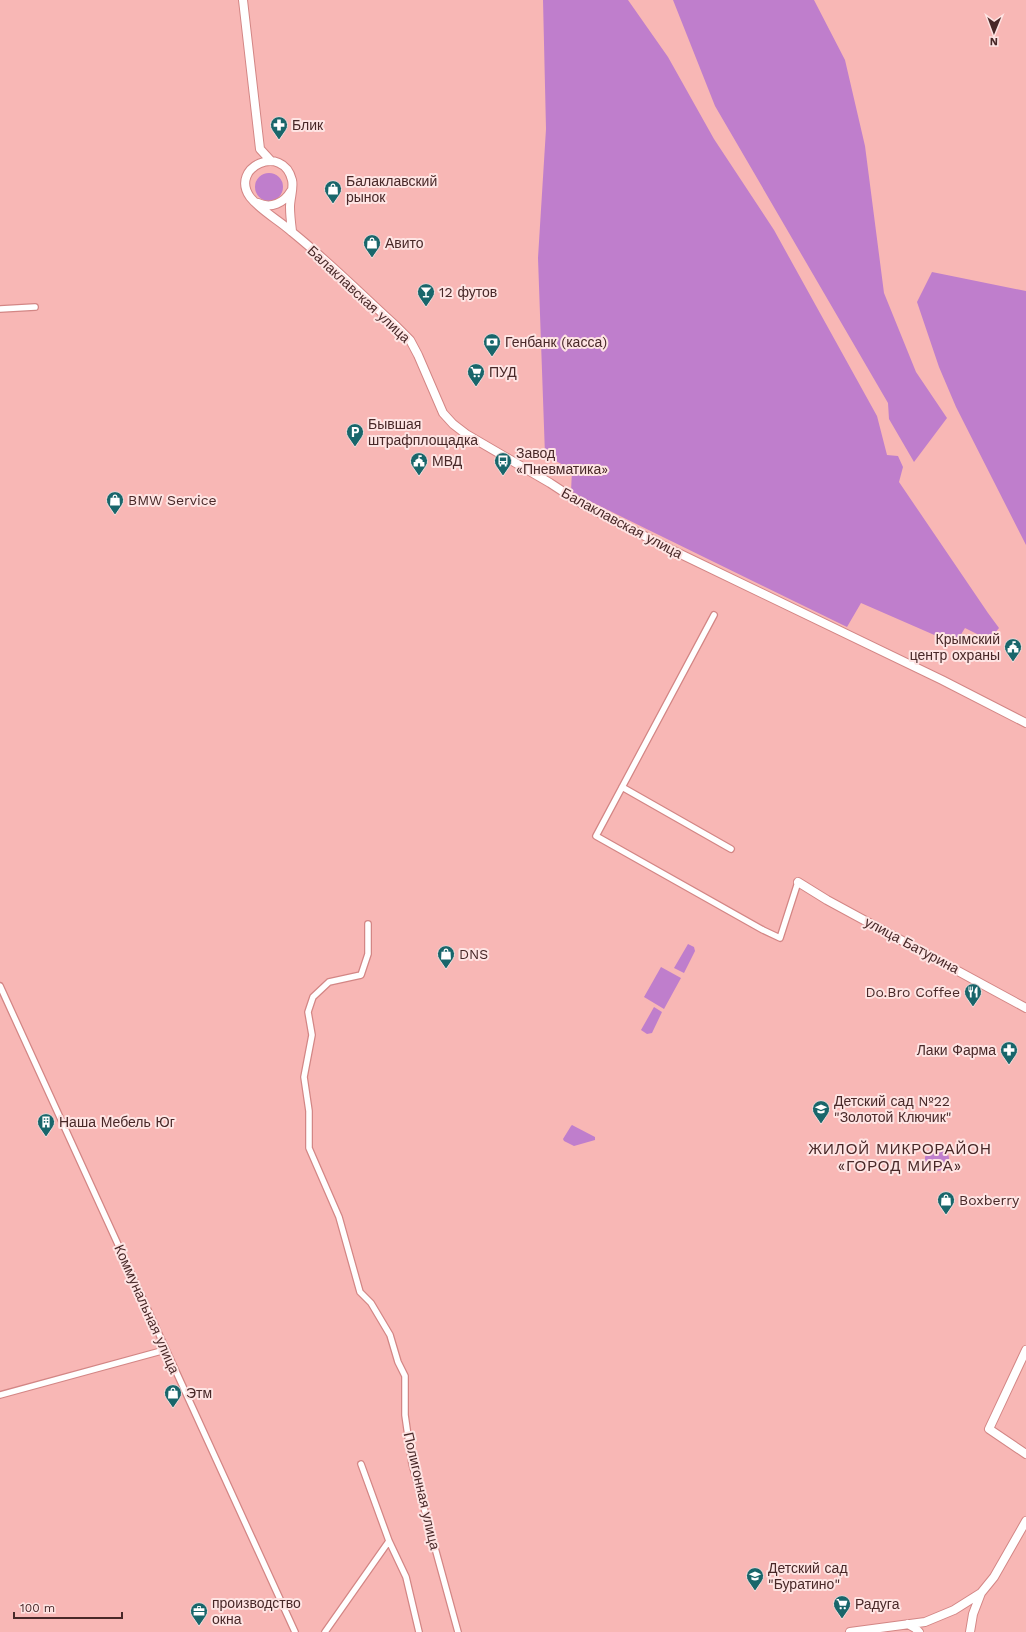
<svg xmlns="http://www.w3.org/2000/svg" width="1026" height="1632" viewBox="0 0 1026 1632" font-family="'Work Sans',sans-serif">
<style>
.green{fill:#bf7ecc}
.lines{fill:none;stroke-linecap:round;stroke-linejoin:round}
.street-casing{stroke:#d38685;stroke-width:8}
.secondary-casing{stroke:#d38685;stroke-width:10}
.street{stroke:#fff;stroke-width:5.5}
.secondary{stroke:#fff;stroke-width:8}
.labels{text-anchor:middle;stroke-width:4;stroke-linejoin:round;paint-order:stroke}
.poi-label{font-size:14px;fill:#482828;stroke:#fee4e3;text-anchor:start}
.street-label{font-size:14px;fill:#482828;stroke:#fee4e3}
.neighbourhood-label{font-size:15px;letter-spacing:1px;fill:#482828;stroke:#fee4e3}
</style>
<rect width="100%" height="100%" fill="#f8b7b5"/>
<path class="green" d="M543,0H628L668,57L714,139L774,230L877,416L887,455L898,456L903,467L899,482L988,613L999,628L989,640L965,628L955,644L861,603L847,627L571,492L572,470L545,455L538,258L546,129Z
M673,0H814L845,60L865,146L884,293L916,372L947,418L914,462L889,419L888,403L715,106Z
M255 187a14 14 0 1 1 28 0a14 14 0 1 1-28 0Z
M932,272L1026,291V545L956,407L939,367L917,302Z
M688,944L694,947L695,951L684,973L674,968Z
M661,967L681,978L664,1009L644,997Z
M654,1007L662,1012L652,1033L647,1034L641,1030Z
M572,1125L595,1137V1140L574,1146L564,1141L563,1139L571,1126Z
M925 1159a12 12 0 1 1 24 0a12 12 0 1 1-24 0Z"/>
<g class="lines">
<g class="street-casing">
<path id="street" d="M0,309L35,307
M714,615L596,836L763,930L780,938L798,882
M622,787L731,849
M368,924V954L361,975L329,982L313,997L308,1012L312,1035L304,1077L309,1111V1148L339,1217L360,1292L371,1303L390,1335L398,1362L405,1376V1415L412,1464L458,1632
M0,986L295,1632
M0,1395L165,1350
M361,1464L389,1541L406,1577L419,1632
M325,1632L389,1541"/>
</g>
<g class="secondary-casing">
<path id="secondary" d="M243,0L260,149L271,161
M258,203C271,209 284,203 291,191
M292,231C291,223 290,215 290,207C290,198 294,188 292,180C283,143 229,167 250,197C261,211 279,220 292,232C328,261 362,295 396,326L410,340L418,355L443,413L453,424L466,434L550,483L582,504L670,549L942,680L1026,723
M798,882L827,900L1026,1008
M1026,1350L989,1429L1026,1454
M908,1624L915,1628L919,1632
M850,1632L925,1622L954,1610L981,1593L994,1577L1026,1521
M970,1632L973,1614L981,1593"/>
</g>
<use href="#street" class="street"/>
<use href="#secondary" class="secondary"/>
</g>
<defs>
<g id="pharmacy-pin" transform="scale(0.9)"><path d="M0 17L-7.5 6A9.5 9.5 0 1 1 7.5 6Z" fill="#19666b" stroke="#fee4e3"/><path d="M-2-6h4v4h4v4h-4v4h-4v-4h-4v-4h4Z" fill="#fff"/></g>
<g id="shop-pin" transform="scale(0.9)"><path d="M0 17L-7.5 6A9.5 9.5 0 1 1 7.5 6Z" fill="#19666b" stroke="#fee4e3"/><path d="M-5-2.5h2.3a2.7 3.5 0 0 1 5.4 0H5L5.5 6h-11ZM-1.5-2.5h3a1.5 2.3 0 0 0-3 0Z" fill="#fff"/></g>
<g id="bar-pin" transform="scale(0.9)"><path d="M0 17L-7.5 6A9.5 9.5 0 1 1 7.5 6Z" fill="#19666b" stroke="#fee4e3"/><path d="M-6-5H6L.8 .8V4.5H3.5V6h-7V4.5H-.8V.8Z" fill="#fff"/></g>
<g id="bank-pin" transform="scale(0.9)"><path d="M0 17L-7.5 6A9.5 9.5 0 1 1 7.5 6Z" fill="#19666b" stroke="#fee4e3"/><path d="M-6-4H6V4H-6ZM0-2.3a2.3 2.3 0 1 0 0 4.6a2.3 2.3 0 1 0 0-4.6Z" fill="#fff"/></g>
<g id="supermarket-pin" transform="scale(0.9)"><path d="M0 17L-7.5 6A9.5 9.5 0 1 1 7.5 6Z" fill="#19666b" stroke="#fee4e3"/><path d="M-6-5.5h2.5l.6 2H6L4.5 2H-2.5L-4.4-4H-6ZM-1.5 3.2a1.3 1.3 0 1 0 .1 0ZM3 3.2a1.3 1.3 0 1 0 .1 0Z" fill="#fff"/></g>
<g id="parking-pin" transform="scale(0.9)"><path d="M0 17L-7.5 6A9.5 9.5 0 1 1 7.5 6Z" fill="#19666b" stroke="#fee4e3"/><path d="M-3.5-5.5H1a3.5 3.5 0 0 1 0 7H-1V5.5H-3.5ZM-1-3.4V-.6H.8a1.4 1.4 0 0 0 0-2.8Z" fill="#fff"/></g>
<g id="civic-pin" transform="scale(0.9)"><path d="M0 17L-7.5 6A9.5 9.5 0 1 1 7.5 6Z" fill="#19666b" stroke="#fee4e3"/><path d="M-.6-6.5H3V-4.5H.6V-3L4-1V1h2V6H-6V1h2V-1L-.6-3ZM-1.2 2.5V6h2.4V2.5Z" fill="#fff"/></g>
<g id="bus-pin" transform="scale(0.9)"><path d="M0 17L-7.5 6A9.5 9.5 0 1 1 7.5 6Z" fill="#19666b" stroke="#fee4e3"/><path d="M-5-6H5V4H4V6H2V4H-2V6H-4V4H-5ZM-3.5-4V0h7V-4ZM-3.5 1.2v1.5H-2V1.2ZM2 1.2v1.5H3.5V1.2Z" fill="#fff"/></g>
<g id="restaurant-pin" transform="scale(0.9)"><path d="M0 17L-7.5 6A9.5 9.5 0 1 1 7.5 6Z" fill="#19666b" stroke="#fee4e3"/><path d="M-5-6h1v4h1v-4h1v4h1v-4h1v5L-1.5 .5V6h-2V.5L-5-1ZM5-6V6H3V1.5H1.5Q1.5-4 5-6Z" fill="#fff"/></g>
<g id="school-pin" transform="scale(0.9)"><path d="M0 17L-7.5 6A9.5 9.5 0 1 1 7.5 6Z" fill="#19666b" stroke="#fee4e3"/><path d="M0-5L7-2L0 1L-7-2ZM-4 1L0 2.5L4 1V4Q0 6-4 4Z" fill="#fff"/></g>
<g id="building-pin" transform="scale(0.9)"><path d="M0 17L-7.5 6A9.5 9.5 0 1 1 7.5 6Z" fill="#19666b" stroke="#fee4e3"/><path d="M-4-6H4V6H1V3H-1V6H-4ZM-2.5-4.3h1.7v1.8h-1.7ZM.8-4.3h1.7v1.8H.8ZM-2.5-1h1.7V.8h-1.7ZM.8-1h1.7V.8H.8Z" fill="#fff"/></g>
<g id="office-pin" transform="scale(0.9)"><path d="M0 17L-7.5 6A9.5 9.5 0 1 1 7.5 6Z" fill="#19666b" stroke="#fee4e3"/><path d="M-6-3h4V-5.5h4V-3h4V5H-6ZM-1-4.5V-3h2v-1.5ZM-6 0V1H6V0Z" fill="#fff"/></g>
</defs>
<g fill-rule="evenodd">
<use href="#pharmacy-pin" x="279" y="125"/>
<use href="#shop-pin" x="333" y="189"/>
<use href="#shop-pin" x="372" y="243"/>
<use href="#bar-pin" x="426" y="292"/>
<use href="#bank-pin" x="492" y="342"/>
<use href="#supermarket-pin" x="476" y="372"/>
<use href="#parking-pin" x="355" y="432"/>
<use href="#civic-pin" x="419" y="461"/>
<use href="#bus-pin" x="503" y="461"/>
<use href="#shop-pin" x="115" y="500"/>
<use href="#civic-pin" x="1013" y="647"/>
<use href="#shop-pin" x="446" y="954"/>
<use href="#restaurant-pin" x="973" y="992"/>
<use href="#pharmacy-pin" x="1009" y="1050"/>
<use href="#school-pin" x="821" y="1109"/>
<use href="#building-pin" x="46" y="1122"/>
<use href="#shop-pin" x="946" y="1200"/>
<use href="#shop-pin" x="173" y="1393"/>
<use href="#school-pin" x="755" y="1576"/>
<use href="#supermarket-pin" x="842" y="1604"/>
<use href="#office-pin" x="199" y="1611"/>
</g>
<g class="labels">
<g class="poi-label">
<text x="292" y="130">Блик</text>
<text x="346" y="186">Балаклавский<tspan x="346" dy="16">рынок</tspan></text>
<text x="385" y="248">Авито</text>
<text x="439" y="297">12 футов</text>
<text x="505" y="347">Генбанк (касса)</text>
<text x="489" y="377">ПУД</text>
<text x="368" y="429">Бывшая<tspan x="368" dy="16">штрафплощадка</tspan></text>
<text x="516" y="458">Завод<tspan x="516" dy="16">«Пневматика»</tspan></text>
<text x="432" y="466">МВД</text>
<text x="128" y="505">BMW Service</text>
<text x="1000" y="644" text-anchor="end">Крымский<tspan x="1000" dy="16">центр охраны</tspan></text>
<text x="459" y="959">DNS</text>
<text x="960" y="997" text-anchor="end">Do.Bro Coffee</text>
<text x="996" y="1055" text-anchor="end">Лаки Фарма</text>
<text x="834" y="1106">Детский сад №22<tspan x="834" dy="16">"Золотой Ключик"</tspan></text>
<text x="59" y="1127">Наша Мебель Юг</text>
<text x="959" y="1205">Boxberry</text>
<text x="186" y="1398">Этм</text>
<text x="768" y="1573">Детский сад<tspan x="768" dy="16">"Буратино"</tspan></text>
<text x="212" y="1608">производство<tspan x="212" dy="16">окна</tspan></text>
<text x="855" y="1609">Радуга</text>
</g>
<g class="street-label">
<text transform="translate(359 294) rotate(43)" y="5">Балаклавская улица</text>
<text transform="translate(622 523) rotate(28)" y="5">Балаклавская улица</text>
<text transform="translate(912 945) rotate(28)" y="5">улица Батурина</text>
<text transform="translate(147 1309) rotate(66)" y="5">Коммунальная улица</text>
<text transform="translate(422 1491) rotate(77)" y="5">Полигонная улица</text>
</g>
<g class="neighbourhood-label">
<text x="900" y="1154">ЖИЛОЙ МИКРОРАЙОН<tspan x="900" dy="17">«ГОРОД МИРА»</tspan></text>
</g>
</g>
<g transform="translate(994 32) rotate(181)" stroke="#fee4e3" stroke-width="3" paint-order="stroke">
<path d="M0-3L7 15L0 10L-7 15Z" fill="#482828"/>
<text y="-6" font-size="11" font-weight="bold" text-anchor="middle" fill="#482828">N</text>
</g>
<path d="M14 1612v6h108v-6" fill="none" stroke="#482828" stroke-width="2"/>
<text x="20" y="1612" font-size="12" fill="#482828" stroke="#fee4e3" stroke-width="3" paint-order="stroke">100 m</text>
</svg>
